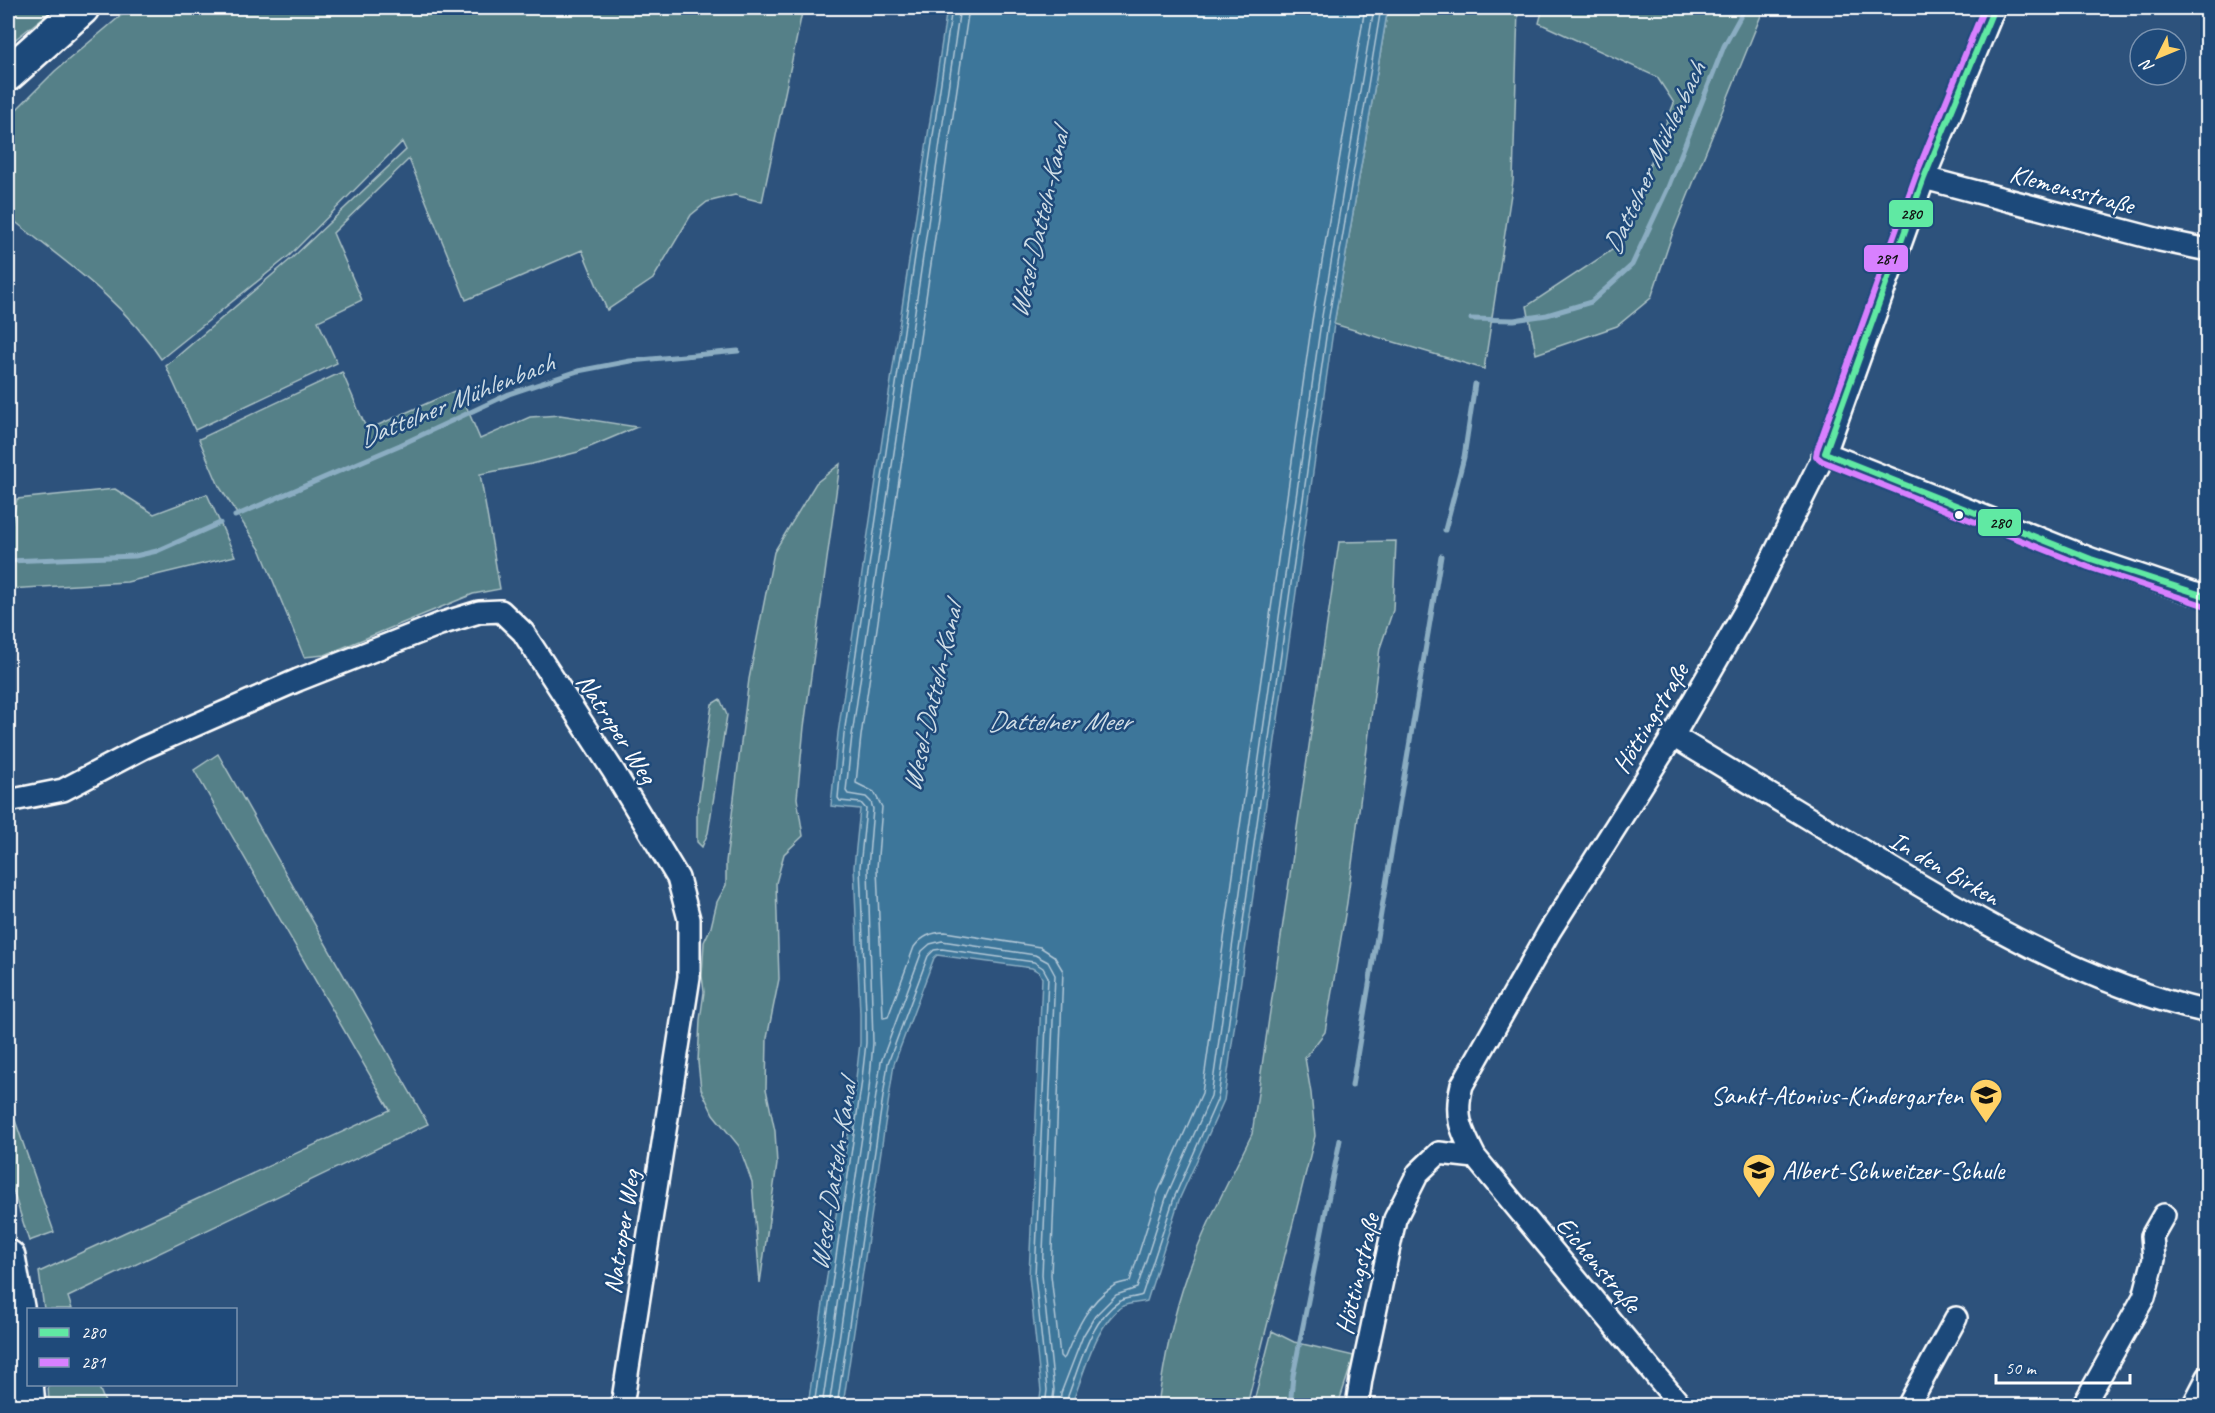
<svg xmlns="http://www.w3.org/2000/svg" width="2215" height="1413" viewBox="0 0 2215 1413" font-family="Caveat,sans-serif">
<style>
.green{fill:#548088;stroke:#aac0c4;stroke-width:1.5}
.water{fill:#3e769a;stroke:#8badc2;stroke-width:1.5}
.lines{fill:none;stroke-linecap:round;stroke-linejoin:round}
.shore{stroke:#b2c8d7;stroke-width:1.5}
.stream{stroke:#8badc2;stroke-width:5}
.minor-casing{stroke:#fff;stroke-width:26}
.primary-casing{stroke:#fff;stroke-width:38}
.minor{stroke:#1f4a7a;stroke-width:21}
.primary{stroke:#1f4a7a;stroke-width:33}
.bus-1-casing{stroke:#1f4a7a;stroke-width:10}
.bus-2-casing{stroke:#1f4a7a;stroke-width:10}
.bus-1{stroke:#60e9a3;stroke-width:6}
.bus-2{stroke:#d880ff;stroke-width:6}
.bus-dot{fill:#fff;stroke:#1f4a7a;stroke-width:2}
.labels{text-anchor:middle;stroke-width:5;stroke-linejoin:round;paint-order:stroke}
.street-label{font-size:26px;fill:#fff;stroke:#1f4a7a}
.poi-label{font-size:26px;fill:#fff;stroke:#1f4a7a;text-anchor:end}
.water-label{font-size:27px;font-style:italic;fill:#cfdde6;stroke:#1f4a7a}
.line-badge{stroke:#1f4a7a;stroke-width:2}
.pale-badge-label{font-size:16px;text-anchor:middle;font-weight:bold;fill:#111}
</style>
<rect width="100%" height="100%" fill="#2d527c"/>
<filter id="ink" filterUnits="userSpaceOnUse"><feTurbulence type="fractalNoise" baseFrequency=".0167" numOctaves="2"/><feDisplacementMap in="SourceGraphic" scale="12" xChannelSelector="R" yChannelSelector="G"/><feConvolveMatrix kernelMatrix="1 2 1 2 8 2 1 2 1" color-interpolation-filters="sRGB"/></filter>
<g filter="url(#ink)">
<path class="green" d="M8,8H55L8,45Z
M130,8H803L762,202L735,195L707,202L691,215L653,279L607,310L582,250L466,300L409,159L333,233L362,300L318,321L337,363L195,430L166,366L292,258L406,150L402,142L290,255L161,359C123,300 61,259 8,216V118L55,71Z
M1388,8H1518L1513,181L1484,369L1334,324Z
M1543,8H1764L1672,235L1651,298L1617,326L1536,354L1527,306L1618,246L1674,103L1657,77L1539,23Z
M342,372L367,430L459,389L480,439L530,417L560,415L637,427L578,452L532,464L480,474L500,589L473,594L325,655L304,657L261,551L219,486L199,439Z
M840,464L804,727L797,798L803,836L784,854L776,883L779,979L767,1038L766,1089L775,1131L777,1164L760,1283L752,1182L739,1146L713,1114L701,1089L698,1062L700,1020L704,992L702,976L704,942L711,927L717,902L726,885V862L749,679L774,552L816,483Z
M115,489L154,514L207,494L235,556L127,582L8,589V526H11L17,499Z
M1396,541L1393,610L1380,648L1347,903L1325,1032L1305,1058L1311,1093L1315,1136L1247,1405H1158C1164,1361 1172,1318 1187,1276C1204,1227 1229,1181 1252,1134L1339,542Z
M720,699L727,715L708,833L702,847L697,842V812L712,704Z
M218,754L428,1124L68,1297L72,1309H44L39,1272L390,1110L194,770Z
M8,1100L54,1232L29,1241L8,1175Z
M1272,1331L1294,1342L1354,1356L1338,1405H1253Z
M48,1385H98L106,1405H49Z"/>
<path class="water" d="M947,8H1388L1334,324L1224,1100L1179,1200L1147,1301C1140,1303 1129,1303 1123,1306C1097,1322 1085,1370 1074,1398L1073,1405H1039L1041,1391L1029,1276L1042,978L1039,972L1032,968L937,955L934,958L894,1064L843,1405H808L855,1087L860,1043V1014L854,867L860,809L831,806L838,733Z"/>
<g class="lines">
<path class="shore" d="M969,8L861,736L856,783L874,792L882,807L877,868L883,1018L888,1017L914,947C922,936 932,932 945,932L1040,947L1054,956L1063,971L1051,1275L1060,1356L1063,1359L1065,1357C1076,1331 1087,1303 1112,1287C1117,1283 1124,1283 1130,1281L1158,1192L1202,1093L1312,321L1365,8
M814,1406L861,1087L866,1043V1014L860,867L866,809L861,803L840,801L838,798L844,734L952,8
M822,1406L869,1089L873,1043L868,868L873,809L871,802L866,797L848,794L846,791L852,735L960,8
M829,1406L881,1062L922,951L930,944L942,941L1035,955L1048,962L1055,975L1042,1275L1054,1390L1052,1406
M837,1406L888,1063L928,956L934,950L942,949L1034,962L1043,968L1048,977L1035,1276L1047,1390L1045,1406
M1060,1406L1061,1393L1083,1336L1095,1316L1116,1295L1137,1288L1167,1195L1211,1096L1321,322L1374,8
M1067,1406L1068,1396C1080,1365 1090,1320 1120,1301C1126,1297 1136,1298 1142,1295L1174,1198L1218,1098L1328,323L1381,8"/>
<path class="stream" d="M1471,319L1514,320L1547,315L1591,302L1632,265L1667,190L1724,46L1745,8
M235,516L400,445L509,394L578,371L630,361L738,351
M1445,530L1464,457L1475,384
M8,561L135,556L157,551L220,523
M1352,1086L1441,556
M1290,1406L1293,1376L1340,1140"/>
<g class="minor-casing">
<path id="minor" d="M1924,178L2160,240L2208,250
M1825,453L2091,559L2192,593L2208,597
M1673,736C1739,776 1805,816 1871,856C1977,920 2085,984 2208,1012
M8,801L63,790L143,748L298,680L440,624L479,612L501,611L523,632L614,772L678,878L689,919V977L622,1406
M1357,1406L1361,1379L1395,1219L1418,1173L1439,1153L1475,1157
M1681,1406L1475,1157C1461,1130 1454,1116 1462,1085L1549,932L1673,736L1752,599L1825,453L1924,178L1994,8
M1908,1406L1956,1318
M2083,1406L2144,1297L2154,1259L2152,1236L2164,1215
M2193,1406L2208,1377"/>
</g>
<g class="primary-casing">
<path id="primary" d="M8,74L82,8
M8,1257L22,1335L28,1406"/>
</g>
<use href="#minor" class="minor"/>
<use href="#primary" class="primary"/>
<g class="bus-1-casing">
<path id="bus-1" d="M1994,8L1924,178L1825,453L2091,559L2208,597"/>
</g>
<g class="bus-2-casing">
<path id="bus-2" d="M1984,8L1916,175L1817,450L1816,456L1822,461L2088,567L2206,606"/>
</g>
<use href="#bus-1" class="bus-1"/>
<use href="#bus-2" class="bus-2"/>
</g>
</g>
<defs>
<g id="school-pin" transform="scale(1.725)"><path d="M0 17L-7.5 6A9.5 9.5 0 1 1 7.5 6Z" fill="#ffd166" stroke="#1f4a7a"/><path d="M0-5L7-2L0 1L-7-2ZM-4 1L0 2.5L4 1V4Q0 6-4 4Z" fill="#111"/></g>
</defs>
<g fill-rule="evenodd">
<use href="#school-pin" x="1986" y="1095"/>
<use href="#school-pin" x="1759" y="1170"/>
</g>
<circle class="bus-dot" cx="1959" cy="515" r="5"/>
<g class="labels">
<g class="street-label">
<text transform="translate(2072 189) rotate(15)" y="9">Klemensstraße</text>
<text transform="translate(1650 718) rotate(-59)" y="9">Höttingstraße</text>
<text transform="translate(617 728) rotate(57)" y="9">Natroper Weg</text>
<text transform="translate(1945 868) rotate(30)" y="9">In den Birken</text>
<text transform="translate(621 1232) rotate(-81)" y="9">Natroper Weg</text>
<text transform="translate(1599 1264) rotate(50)" y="9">Eichenstraße</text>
<text transform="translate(1357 1274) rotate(-77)" y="9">Höttingstraße</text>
</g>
<g class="poi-label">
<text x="1963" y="1104">Sankt-Atonius-Kindergarten</text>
<text x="1782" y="1179" text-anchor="start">Albert-Schweitzer-Schule</text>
</g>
<g class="water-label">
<text transform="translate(1654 158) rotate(-65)" y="9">Dattelner Mühlenbach</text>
<text transform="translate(1039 224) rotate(-77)" y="9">Wesel-Datteln-Kanal</text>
<text transform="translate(456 400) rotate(-22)" y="9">Dattelner Mühlenbach</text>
<text transform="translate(932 698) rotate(-77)" y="9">Wesel-Datteln-Kanal</text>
<text x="1059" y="730">Dattelner Meer</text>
<text transform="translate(833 1176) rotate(-81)" y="9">Wesel-Datteln-Kanal</text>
</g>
</g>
<g class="line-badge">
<rect x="1888" y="199" width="46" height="29" rx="6" fill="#60e9a3"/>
<rect x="1863" y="244" width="46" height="29" rx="6" fill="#d880ff"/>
<rect x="1977" y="508" width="45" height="29" rx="6" fill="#60e9a3"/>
</g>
<g class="pale-badge-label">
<text x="1911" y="219">280</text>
<text x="1886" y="264">281</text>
<text x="2000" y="528">280</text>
</g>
<rect width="2215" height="1413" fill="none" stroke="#1f4a7a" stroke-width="30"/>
<rect x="15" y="15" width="2185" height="1383" fill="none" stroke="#fff" stroke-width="2" filter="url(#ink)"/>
<rect x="27" y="1308" width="210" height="78" fill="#1f4a7a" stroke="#7992af" stroke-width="1.5"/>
<rect x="39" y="1328" width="30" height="9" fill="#60e9a3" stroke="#7992af" stroke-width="1.5"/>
<text x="81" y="1338" font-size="18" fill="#ffffff">280</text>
<rect x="39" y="1358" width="30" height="9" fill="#d880ff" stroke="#7992af" stroke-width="1.5"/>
<text x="81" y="1368" font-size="18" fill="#ffffff">281</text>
<g transform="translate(2158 57) rotate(227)"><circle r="28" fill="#1f4a7a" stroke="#7992af" stroke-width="1.5"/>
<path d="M0-4.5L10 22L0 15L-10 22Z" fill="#ffd166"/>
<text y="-9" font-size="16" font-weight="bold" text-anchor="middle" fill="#ffffff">N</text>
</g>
<path d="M1996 1374v9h134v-9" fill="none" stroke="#ffffff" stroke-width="3"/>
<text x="2005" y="1374" font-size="18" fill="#ffffff" stroke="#1f4a7a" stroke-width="4.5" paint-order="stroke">50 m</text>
</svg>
